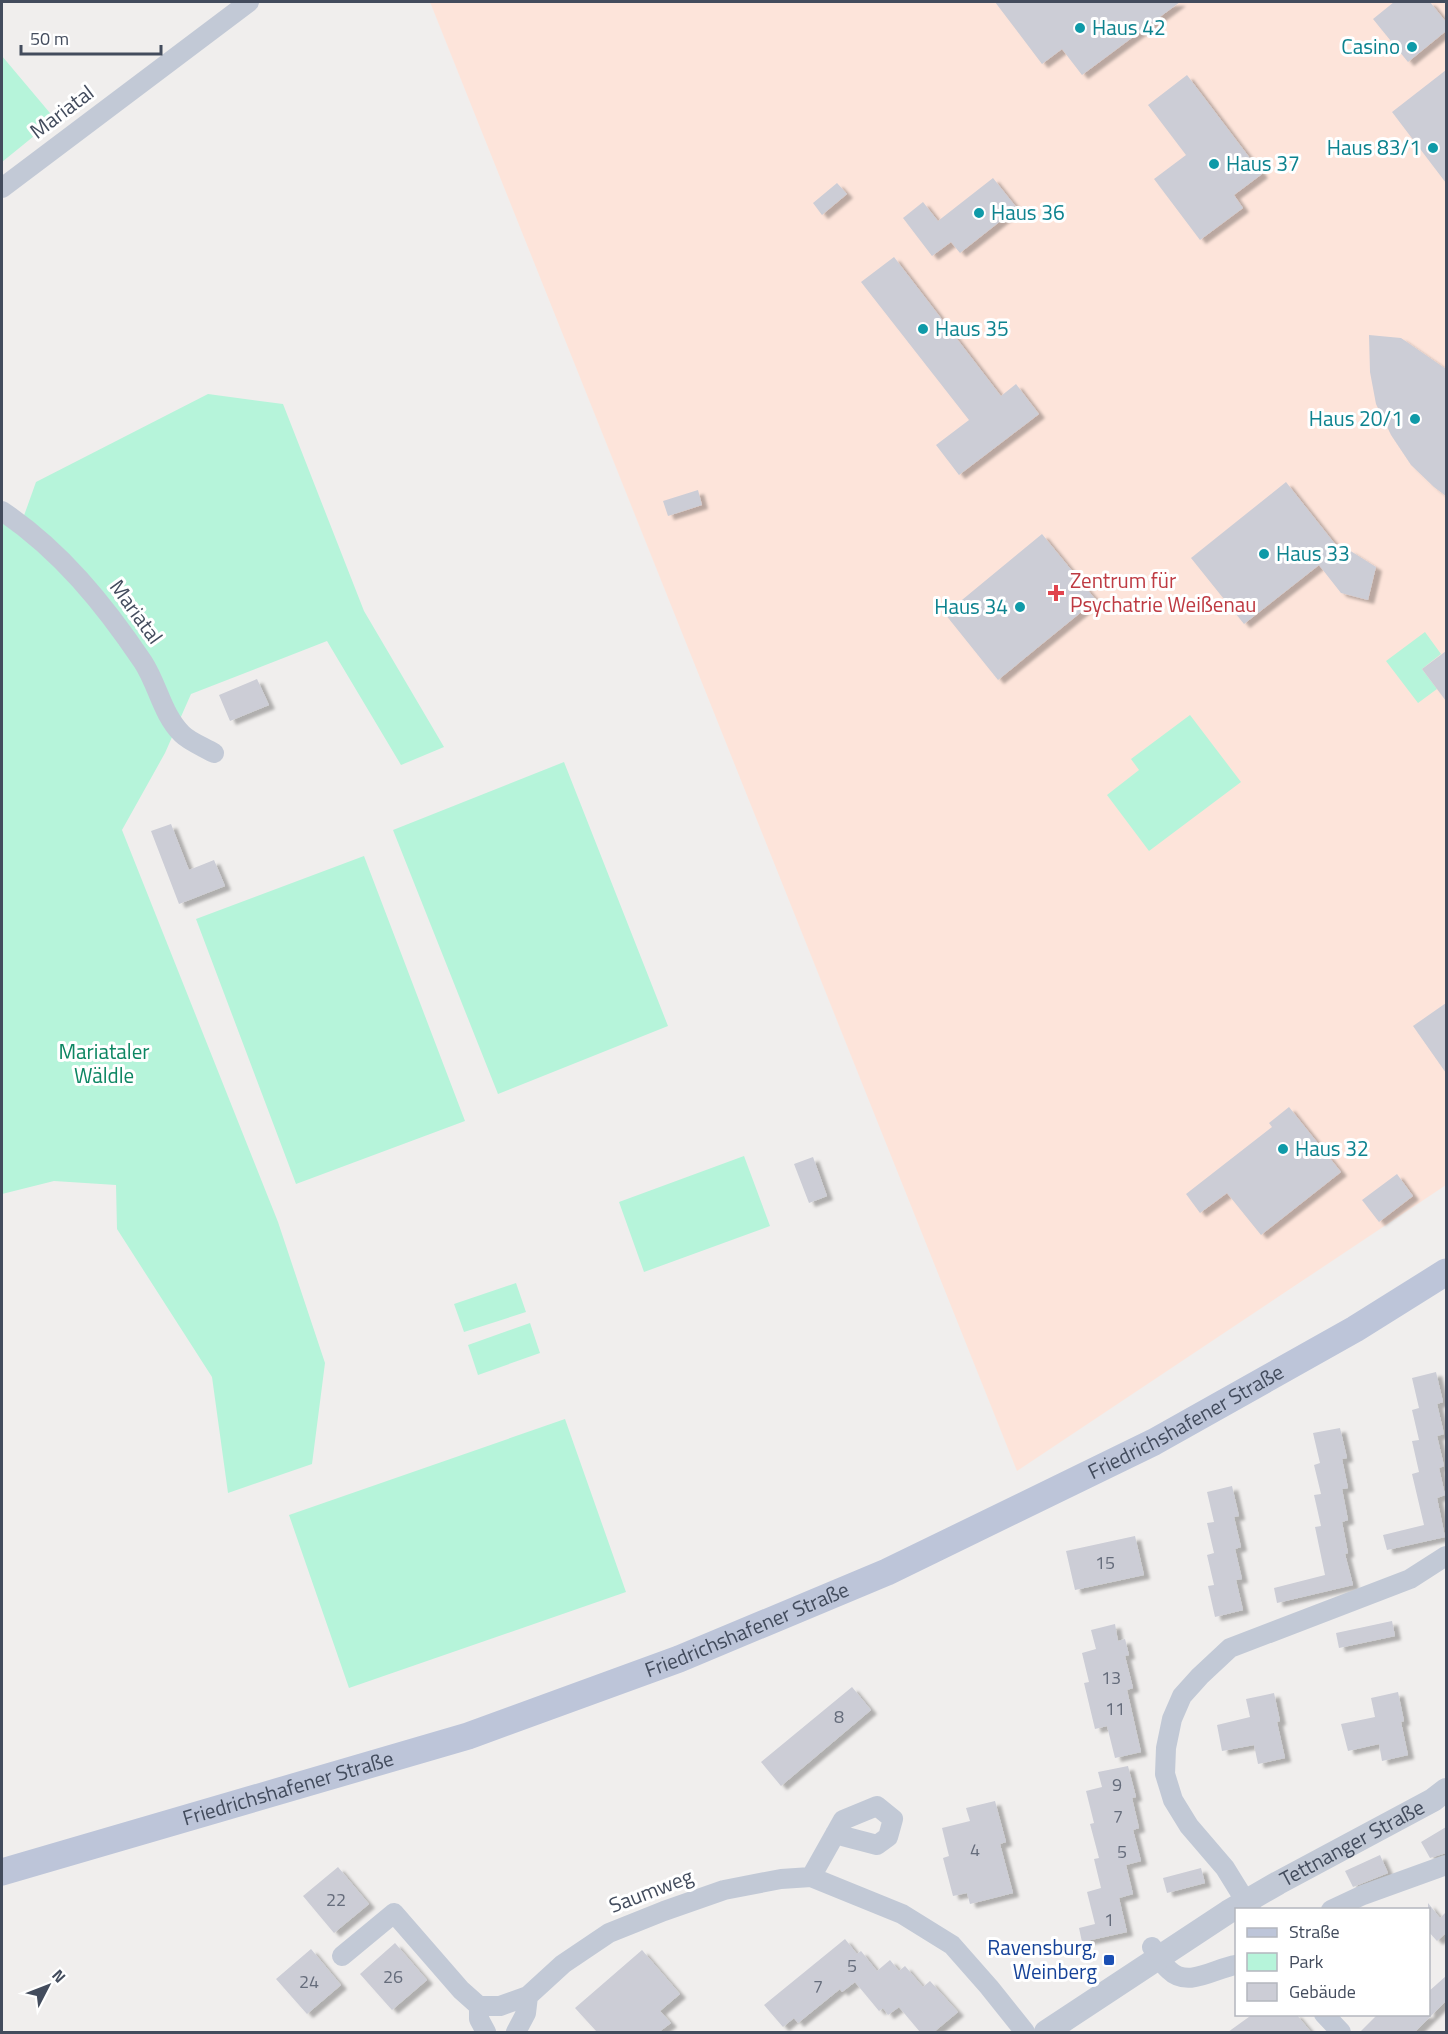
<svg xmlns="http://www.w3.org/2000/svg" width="1448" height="2034" viewBox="0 0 1448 2034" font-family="'Titillium Web',sans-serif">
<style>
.medical{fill:#fde4da}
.green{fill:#b6f4da}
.building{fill:#cccdd6;filter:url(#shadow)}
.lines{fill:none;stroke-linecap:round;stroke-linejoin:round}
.minor{stroke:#c2c9d6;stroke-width:20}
.tertiary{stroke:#c2c9d6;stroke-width:24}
.secondary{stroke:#bdc5d9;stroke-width:27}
.culture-dot{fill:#0f9aa8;stroke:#fff;stroke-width:2}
.health-dot{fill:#e0444e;stroke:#fff;stroke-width:2}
.transit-dot{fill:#1a4fb4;stroke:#fff;stroke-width:2}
.labels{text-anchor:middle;stroke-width:6;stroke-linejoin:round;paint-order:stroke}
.number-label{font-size:18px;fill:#656c7b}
.culture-label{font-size:21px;fill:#0d838f;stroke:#fff;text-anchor:start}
.street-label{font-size:21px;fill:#434c5d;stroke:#fff}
.health-label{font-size:21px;fill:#be3a42;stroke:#fff;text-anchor:start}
.park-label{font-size:21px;fill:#0c8662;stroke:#fff}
.transit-label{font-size:21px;fill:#164399;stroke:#fff;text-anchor:end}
</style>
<defs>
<filter id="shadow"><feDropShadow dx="6" dy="4" stdDeviation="1.5" flood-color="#0004"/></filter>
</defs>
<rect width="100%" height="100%" fill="#f0eeed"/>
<path class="medical" d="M430,2H1446V1185L1017,1471Z"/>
<path class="green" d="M2,56L55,119L2,162Z
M208,394L283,404L364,611L444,747L401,765L327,641L191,694L165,753L122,830L278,1222L325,1363L312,1464L228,1493L212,1377L117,1229L116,1185L54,1181L2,1194V511L21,524L36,482Z
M1425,632L1441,654L1422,669L1437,689L1418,703L1386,661Z
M1190,715L1241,782L1149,851L1107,795L1139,770L1131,759Z
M564,762L668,1026L498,1094L393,830Z
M364,856L465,1121L296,1184L196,919Z
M744,1156L770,1226L644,1272L619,1202Z
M516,1283L526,1312L464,1332L454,1304Z
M530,1323L540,1353L478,1375L468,1345Z
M565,1419L626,1592L349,1688L289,1515Z"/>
<path class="building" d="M995,2H1180L1082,75L1062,49L1042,64Z
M1394,2H1430L1446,22V31L1408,62L1373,19Z
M1446,70V183L1392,112Z
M1187,75L1262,174L1234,195L1243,208L1200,240L1154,179L1186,155L1148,105Z
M993,178L1017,208L960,253L951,242L932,256L903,218L923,202L938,221Z
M837,183L847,194L822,215L813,203Z
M894,257L1001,396L1016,384L1039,414L959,475L936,445L969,420L861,282Z
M1369,335L1401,338L1446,369V496L1434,487L1411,465L1391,435L1376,404L1370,372Z
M1286,482L1343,554L1349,550L1376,567L1368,600L1341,593L1319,565L1244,624L1191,558Z
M698,490L702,505L668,516L663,501Z
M1042,534L1096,600L998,680L945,614Z
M1446,651V701L1422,669Z
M257,679L269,705L230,721L219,695Z
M171,824L189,870L214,860L225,886L179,904L151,831Z
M1446,1003V1073L1413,1026Z
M1289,1107L1341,1172L1261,1235L1227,1193L1200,1213L1186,1194L1272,1127L1269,1123Z
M813,1157L827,1196L809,1203L794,1164Z
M1397,1174L1413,1196L1379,1222L1362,1200Z
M1436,1372L1443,1402L1437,1404L1444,1434L1437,1436L1444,1466L1439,1468L1445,1495L1437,1498L1445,1537L1387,1550L1383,1535L1424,1525L1412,1474L1419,1472L1412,1441L1419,1440L1412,1410L1419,1408L1412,1378Z
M1340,1428L1347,1458L1342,1459L1348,1488L1342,1489L1348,1520L1342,1522L1348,1553L1345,1554L1353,1585L1277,1603L1274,1588L1325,1575L1315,1527L1321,1526L1314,1495L1321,1494L1314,1465L1320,1463L1313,1433Z
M1232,1486L1239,1516L1234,1517L1241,1547L1235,1549L1242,1579L1236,1580L1243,1610L1215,1617L1208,1586L1214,1585L1207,1555L1214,1553L1207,1523L1214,1522L1207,1492Z
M1135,1536L1144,1575L1075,1590L1066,1551Z
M1392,1621L1395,1636L1339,1648L1336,1633Z
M1115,1624L1118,1641L1125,1639L1129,1655L1125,1656L1133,1688L1127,1690L1141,1752L1115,1758L1107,1726L1095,1729L1084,1683L1089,1682L1082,1653L1096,1649L1091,1630Z
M852,1687L871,1710L781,1786L761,1762Z
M1398,1692L1404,1721L1401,1722L1408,1755L1382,1761L1379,1744L1348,1751L1341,1724L1375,1717L1371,1698Z
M1274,1693L1280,1721L1277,1722L1285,1758L1258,1764L1254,1745L1222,1751L1217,1725L1250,1717L1246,1699Z
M1128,1766L1136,1797L1132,1798L1139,1828L1133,1830L1141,1861L1126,1865L1133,1894L1119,1898L1127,1932L1082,1942L1079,1928L1095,1924L1087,1892L1101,1888L1094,1859L1099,1858L1090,1824L1094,1823L1086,1791L1102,1787L1098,1772Z
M995,1801L1006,1842L1000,1844L1013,1893L970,1904L967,1893L953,1896L943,1858L949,1856L942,1828L970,1821L966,1808Z
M1446,1827V1853L1430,1858L1421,1842Z
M1380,1855L1388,1873L1353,1887L1345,1871Z
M338,1867L369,1904L334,1933L303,1896Z
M1201,1868L1205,1883L1167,1893L1163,1878Z
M1428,1903L1440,1918L1446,1912V1933L1437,1941L1428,1931Z
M845,1939L857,1954L861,1951L877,1971L890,1960L899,1971L905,1966L923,1987L930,1981L958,2012L934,2032H920L899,2007L888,2015L883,2008L879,2011L855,1982L842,1992L840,1989L798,2023L794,2018L783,2027L764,2005Z
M395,1943L427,1980L392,2010L360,1974Z
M311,1949L341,1985L307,2014L276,1979Z
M642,1950L680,1994L660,2011L671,2023L659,2032H597L575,2008Z
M1446,1976V2001L1415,2032H1360L1378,2014H1428V1992Z
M1253,2014H1296L1311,2032H1228Z"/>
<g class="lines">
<path class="minor" d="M2,188L249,2
M2,511C60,550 104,604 143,662C158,685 162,714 182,734C190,742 204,747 214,753
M811,1877L843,1820L877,1806L893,1819L888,1837L877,1845L835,1834
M1251,1910L1225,1868L1189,1826L1173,1800L1165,1774L1166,1748L1172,1719L1182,1696L1200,1676L1230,1648L1410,1579L1446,1556
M1331,1910L1363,1895L1446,1865
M1152,1947C1157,1955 1162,1964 1169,1970C1188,1989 1215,1968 1236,1965
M342,1956L394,1913L461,1990L479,2006H500L528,1996L563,1964L609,1933L664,1911L724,1890L781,1879L811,1877L902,1914L952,1945L989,1987L1025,2032
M479,2006V2019L486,2032
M1324,2014L1341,2032
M516,2032L526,2013L528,1996"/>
<path class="tertiary" id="s1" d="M1046,2032L1228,1912L1278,1883L1433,1800L1446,1790"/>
<path class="secondary" id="s2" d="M2,1872L468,1736L679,1659L887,1572L1154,1442L1355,1329L1446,1272"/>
</g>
<g class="culture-dot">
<circle cx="1080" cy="28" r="6"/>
<circle cx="1412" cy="47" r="6"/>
<circle cx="1433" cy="148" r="6"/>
<circle cx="1214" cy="164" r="6"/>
<circle cx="979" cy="213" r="6"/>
<circle cx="923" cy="329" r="6"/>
<circle cx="1415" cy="419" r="6"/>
<circle cx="1264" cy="554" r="6"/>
<circle cx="1020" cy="607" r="6"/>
<circle cx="1283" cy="1149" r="6"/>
</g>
<path class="health-dot" d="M1053 584h6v6h6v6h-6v6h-6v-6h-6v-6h6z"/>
<rect class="transit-dot" x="1103" y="1954" width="12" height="12" rx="3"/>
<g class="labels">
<g class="number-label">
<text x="1105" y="1569">15</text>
<text x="1111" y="1684">13</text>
<text x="1115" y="1715">11</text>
<text x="839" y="1723">8</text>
<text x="1117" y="1791">9</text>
<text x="1118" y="1823">7</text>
<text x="975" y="1856">4</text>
<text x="1122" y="1858">5</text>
<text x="336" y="1906">22</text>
<text x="1109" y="1926">1</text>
<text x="852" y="1972">5</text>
<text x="393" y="1983">26</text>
<text x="309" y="1988">24</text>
<text x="818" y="1993">7</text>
</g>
<g class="culture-label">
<text x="1092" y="35">Haus 42</text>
<text x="1400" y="54" text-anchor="end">Casino</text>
<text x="1421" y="155" text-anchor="end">Haus 83/1</text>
<text x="1226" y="171">Haus 37</text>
<text x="991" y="220">Haus 36</text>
<text x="935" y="336">Haus 35</text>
<text x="1403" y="426" text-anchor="end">Haus 20/1</text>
<text x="1276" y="561">Haus 33</text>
<text x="1008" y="614" text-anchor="end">Haus 34</text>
<text x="1295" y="1156">Haus 32</text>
</g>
<g class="street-label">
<text transform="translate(62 112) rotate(-37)" y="7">Mariatal</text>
<text transform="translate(136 612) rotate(54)" y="7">Mariatal</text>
<text dy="7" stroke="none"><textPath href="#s2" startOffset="1270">Friedrichshafener Straße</textPath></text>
<text dy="7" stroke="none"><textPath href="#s2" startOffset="784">Friedrichshafener Straße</textPath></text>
<text dy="7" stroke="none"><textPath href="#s2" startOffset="298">Friedrichshafener Straße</textPath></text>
<text dy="7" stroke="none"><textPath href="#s1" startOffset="360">Tettnanger Straße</textPath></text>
<text transform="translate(651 1891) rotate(-21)" y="7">Saumweg</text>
</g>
<g class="health-label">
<text x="1070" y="588">Zentrum für<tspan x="1070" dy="24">Psychatrie Weißenau</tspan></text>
</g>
<g class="park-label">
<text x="104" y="1059">Mariataler<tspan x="104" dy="24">Wäldle</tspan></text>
</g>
<g class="transit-label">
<text x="1097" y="1955">Ravensburg,<tspan x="1097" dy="24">Weinberg</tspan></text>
</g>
</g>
<rect width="1448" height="2034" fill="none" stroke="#434c5d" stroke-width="6"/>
<rect x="1235" y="1908" width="195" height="108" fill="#ffffff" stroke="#b4b7be" stroke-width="1.5"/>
<rect x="1247" y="1928" width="30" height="9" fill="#bdc5d9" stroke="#b4b7be" stroke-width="1.5"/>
<text x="1289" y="1938" font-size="18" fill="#434c5d">Straße</text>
<rect x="1247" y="1953" width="30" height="18" fill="#b6f4da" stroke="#b4b7be" stroke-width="1.5"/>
<text x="1289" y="1968" font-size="18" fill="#434c5d">Park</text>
<rect x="1247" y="1983" width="30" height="18" fill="#cccdd6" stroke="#b4b7be" stroke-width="1.5"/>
<text x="1289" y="1998" font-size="18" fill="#434c5d">Gebäude</text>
<g transform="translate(48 1986) rotate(48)" stroke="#ffffff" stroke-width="4.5" paint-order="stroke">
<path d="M0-4.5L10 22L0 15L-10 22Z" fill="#434c5d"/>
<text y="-9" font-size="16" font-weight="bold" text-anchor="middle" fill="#434c5d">N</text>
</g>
<path d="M21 45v9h140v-9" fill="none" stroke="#434c5d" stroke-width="3"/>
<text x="30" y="45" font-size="18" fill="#434c5d" stroke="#ffffff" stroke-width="4.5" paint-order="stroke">50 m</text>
</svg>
